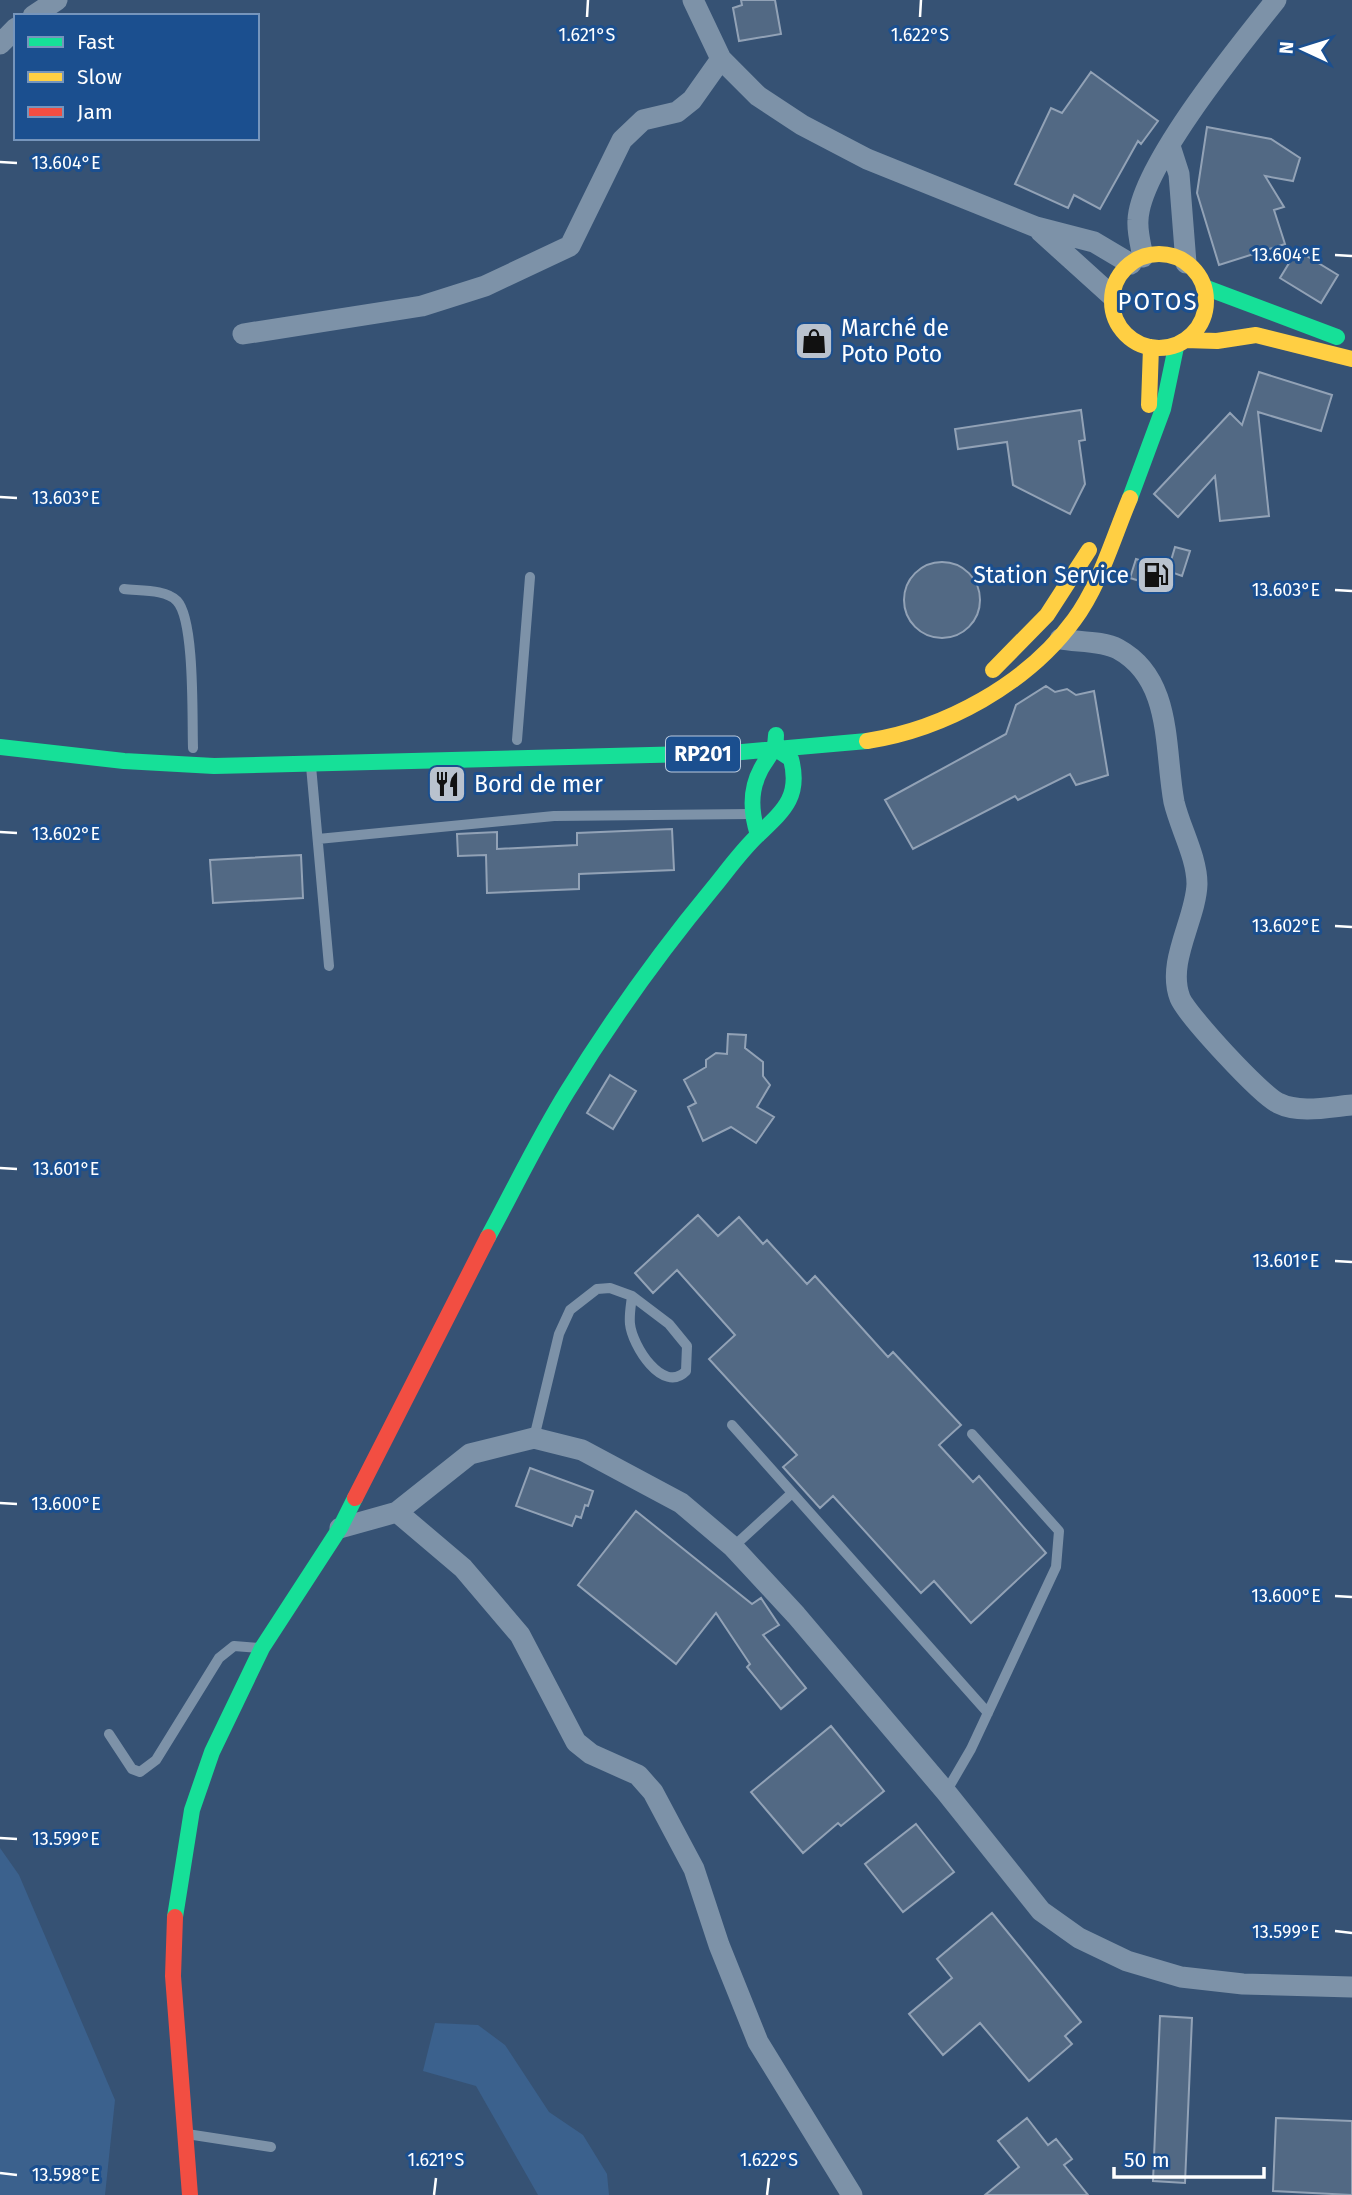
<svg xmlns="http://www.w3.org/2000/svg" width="1352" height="2195" viewBox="0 0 1352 2195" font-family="'Fira Sans',sans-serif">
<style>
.water{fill:#3b618d}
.building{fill:#526984;stroke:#92a2b6;stroke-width:2}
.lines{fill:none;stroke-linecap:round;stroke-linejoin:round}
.lane{stroke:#7d92a8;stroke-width:10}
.street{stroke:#7d92a8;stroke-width:21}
.fast{stroke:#16e098;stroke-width:16}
.slow{stroke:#ffcf43;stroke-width:16}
.jam{stroke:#f24e42;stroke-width:16}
.ticks{fill:none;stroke:#fff;stroke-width:2.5}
.labels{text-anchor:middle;stroke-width:6;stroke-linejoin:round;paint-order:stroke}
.shield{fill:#1b4f8f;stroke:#bbcadd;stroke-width:2}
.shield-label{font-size:21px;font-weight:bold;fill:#fff}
.poi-label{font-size:23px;fill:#fff;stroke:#1b4f8f;text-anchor:start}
.neighbourhood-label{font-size:24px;letter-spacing:2px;fill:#fff;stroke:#1b4f8f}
.ticks-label{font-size:18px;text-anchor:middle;fill:#fff;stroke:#1b4f8f;stroke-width:6;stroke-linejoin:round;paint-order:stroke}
</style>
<rect width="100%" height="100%" fill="#365274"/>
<path class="water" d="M0,1848L19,1875L115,2100L105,2195H0Z
M435,2023L478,2025L505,2045L549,2112L583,2135L607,2174L609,2195H538L476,2086L423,2071Z"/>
<path class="building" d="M741,0H775L781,34L739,41L733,8L742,5Z
M1091,72L1158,121L1141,144L1138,141L1100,209L1074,195L1068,208L1015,184L1051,108L1062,113Z
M1207,127L1271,139L1300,158L1293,181L1265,176L1284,207L1274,210L1285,244L1219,265L1197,193Z
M1297,250L1338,275L1321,303L1280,278Z
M1259,372L1332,395L1321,431L1258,412L1269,516L1220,521L1215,476L1178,517L1154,494L1230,413L1242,425Z
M1081,410L1085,440L1079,441L1085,484L1070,514L1013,485L1007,442L958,449L955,429Z
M1175,547L1190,551L1182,576L1168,571Z
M1136,559L1159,566L1153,585L1130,578Z
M904 600a38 38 0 1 1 76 0a38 38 0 1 1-76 0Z
M1046,686L1055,692L1067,689L1076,695L1094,691L1108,775L1076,785L1070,774L1018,800L1015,796L913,849L885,800L1006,734L1016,705Z
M672,829L674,870L579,874V889L487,893L486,855L458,856L457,834L497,832V849L577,845V833Z
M301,855L303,898L213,903L210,860Z
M728,1034L746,1035L745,1048L763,1062V1076L770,1085L757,1107L774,1117L756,1143L731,1127L703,1141L688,1107L696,1103L684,1080L706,1067V1060L716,1053L727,1054Z
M610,1075L636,1091L613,1129L587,1113Z
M698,1215L718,1236L739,1217L763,1244L767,1240L807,1284L815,1276L888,1357L893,1352L961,1425L939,1445L973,1482L979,1476L1046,1553L971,1623L934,1581L921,1593L833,1496L820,1508L783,1467L797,1455L709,1359L735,1335L677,1270L653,1293L635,1273Z
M530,1468L593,1491L588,1506L585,1505L581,1518L576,1516L572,1526L516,1506Z
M636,1511L752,1604L761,1598L779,1625L763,1635L806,1688L781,1709L747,1667L750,1664L716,1613L676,1664L578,1585Z
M831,1726L884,1791L841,1826L838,1823L803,1853L751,1792Z
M916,1824L954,1872L903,1912L865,1864Z
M992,1913L1081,2022L1065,2036L1072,2044L1029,2081L980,2023L943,2055L909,2014L952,1978L937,1959Z
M1160,2016L1192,2018L1185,2183L1153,2181Z
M1027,2118L1048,2145L1056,2139L1072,2159L1064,2165L1088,2195H985L1019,2167L998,2141Z
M1276,2118L1352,2121V2195L1273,2191Z"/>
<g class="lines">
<path class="lane" d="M124,589C139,591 166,589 177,601C195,620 192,719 193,748
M517,740L530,577
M311,766L329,966
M318,839L554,816L751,814
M732,1425L988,1713
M534,1438L559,1334L570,1310L597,1289L610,1288L632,1296L669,1324L687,1346L686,1371C663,1395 632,1345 630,1324C629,1315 631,1305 632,1296
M733,1547L792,1493
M109,1734L132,1769L140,1772L156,1760L219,1658L234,1646L259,1648
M946,1792L971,1749L1056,1567L1059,1531L972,1434
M187,2134L271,2147"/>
<path class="street" d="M693,0L721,59L758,96L802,125L867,159L1036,227L1094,242L1131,264
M33,16L57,0
M0,44L16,28
M1170,146L1179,174L1186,263
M1040,231L1113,297
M1143,257C1141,246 1137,232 1138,220C1140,167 1240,45 1276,0
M243,334L422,306L485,286L570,246L622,140L643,120L677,112L692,100L721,59
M1060,639C1077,642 1103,641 1118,649C1173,679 1164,748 1174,802C1180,828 1197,857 1197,884C1196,919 1166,962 1180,998C1187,1015 1261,1095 1278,1103C1300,1114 1329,1107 1352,1105
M397,1512L463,1568L520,1635L576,1742L591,1754L638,1775L653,1792L694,1869L719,1945L758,2042L852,2195
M340,1528L397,1512L470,1454L534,1438L582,1450L681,1503L733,1547L796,1615L946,1792L1041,1911L1079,1938L1127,1961L1181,1977L1243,1984L1352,1987"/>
<path class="fast" d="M1204,287L1337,337
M1130,498L1163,409L1176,347
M0,747L124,761L214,766L731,753L867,741
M758,835C751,813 749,791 761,769C768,756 776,751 776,735
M488,1237C514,1189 538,1139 567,1092C610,1022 660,952 713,888C727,871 741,851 758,835C783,811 801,797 791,759L776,749
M175,1917L192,1810L212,1752L262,1648L340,1528L355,1498"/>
<path class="slow" d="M1112 301a47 47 0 1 1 94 0a47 47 0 1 1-94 0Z
M1185,340L1217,341L1256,335L1352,359
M1149,405L1151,347
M993,670L1047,615L1089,550
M867,741C945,729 1027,684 1074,620C1100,585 1113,538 1130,498"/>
<path class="jam" d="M355,1498L488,1237
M175,1917L173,1976L190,2195"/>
</g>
<path class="ticks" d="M587,17L588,0M920,17L921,0M0,162L17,163M1335,255L1352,256M0,497L17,498M1335,590L1352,591M0,832L17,833M1335,926L1352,927M0,1168L17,1169M1335,1261L1352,1262M0,1503L17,1504M1335,1596L1352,1597M0,1838L17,1839M1335,1931L1352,1933M0,2173L17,2175M434,2195L436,2178M767,2195L769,2178"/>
<defs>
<g id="shop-square" transform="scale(2.0125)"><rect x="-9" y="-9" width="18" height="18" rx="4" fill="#b9c2ce" stroke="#1b4f8f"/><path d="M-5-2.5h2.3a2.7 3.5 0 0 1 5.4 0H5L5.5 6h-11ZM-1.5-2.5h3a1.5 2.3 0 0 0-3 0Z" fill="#111"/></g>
<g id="fuel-square" transform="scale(2.0125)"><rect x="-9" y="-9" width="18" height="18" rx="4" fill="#b9c2ce" stroke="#1b4f8f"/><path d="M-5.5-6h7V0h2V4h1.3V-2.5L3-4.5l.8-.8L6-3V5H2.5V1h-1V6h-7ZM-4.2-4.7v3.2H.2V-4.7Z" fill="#111"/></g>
<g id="restaurant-square" transform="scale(2.0125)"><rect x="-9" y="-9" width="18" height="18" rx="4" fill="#b9c2ce" stroke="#1b4f8f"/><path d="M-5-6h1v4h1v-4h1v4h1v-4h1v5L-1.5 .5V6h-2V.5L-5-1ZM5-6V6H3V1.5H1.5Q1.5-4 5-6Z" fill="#111"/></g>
</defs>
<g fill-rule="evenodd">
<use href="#shop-square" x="814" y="341"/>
<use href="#fuel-square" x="1156" y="575"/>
<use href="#restaurant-square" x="447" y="784"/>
</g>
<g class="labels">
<rect class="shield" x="666" y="736.5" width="74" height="35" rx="5"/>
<g class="shield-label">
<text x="703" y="761">RP201</text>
</g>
<g class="poi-label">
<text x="841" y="336">Marché de<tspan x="841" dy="26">Poto Poto</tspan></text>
<text x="1129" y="583" text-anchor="end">Station Service</text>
<text x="474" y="792">Bord de mer</text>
</g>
<g class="neighbourhood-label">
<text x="1158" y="310">POTOS</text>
</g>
</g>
<g class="ticks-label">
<text x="587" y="41">1.621°S</text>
<text x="920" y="41">1.622°S</text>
<text x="66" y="169">13.604°E</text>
<text x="1286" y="261">13.604°E</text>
<text x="66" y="504">13.603°E</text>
<text x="1286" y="596">13.603°E</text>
<text x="66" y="840">13.602°E</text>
<text x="1286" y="932">13.602°E</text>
<text x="66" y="1175">13.601°E</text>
<text x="1286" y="1267">13.601°E</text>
<text x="66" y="1510">13.600°E</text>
<text x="1286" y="1602">13.600°E</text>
<text x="66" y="1845">13.599°E</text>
<text x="1286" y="1938">13.599°E</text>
<text x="436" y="2166">1.621°S</text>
<text x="769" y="2166">1.622°S</text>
<text x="66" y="2181">13.598°E</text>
</g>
<rect x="14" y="14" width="245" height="126" fill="#1b4f8f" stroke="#7695bc" stroke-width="2"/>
<rect x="28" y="37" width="35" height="10" fill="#16e098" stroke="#7695bc" stroke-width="2"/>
<text x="77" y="49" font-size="21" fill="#ffffff">Fast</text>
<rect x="28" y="72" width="35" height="10" fill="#ffcf43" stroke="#7695bc" stroke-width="2"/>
<text x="77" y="84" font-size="21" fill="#ffffff">Slow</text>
<rect x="28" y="107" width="35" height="10" fill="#f24e42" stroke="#7695bc" stroke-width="2"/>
<text x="77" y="119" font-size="21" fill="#ffffff">Jam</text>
<g transform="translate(1303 49) rotate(274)" stroke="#1b4f8f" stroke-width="5" paint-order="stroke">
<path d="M0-5L12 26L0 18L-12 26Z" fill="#ffffff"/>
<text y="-10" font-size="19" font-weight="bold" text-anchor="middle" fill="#ffffff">N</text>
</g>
<path d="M1114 2167v10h150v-10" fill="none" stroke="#ffffff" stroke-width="3.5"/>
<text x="1124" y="2167" font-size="21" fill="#ffffff" stroke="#1b4f8f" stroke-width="5" paint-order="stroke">50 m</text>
</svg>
